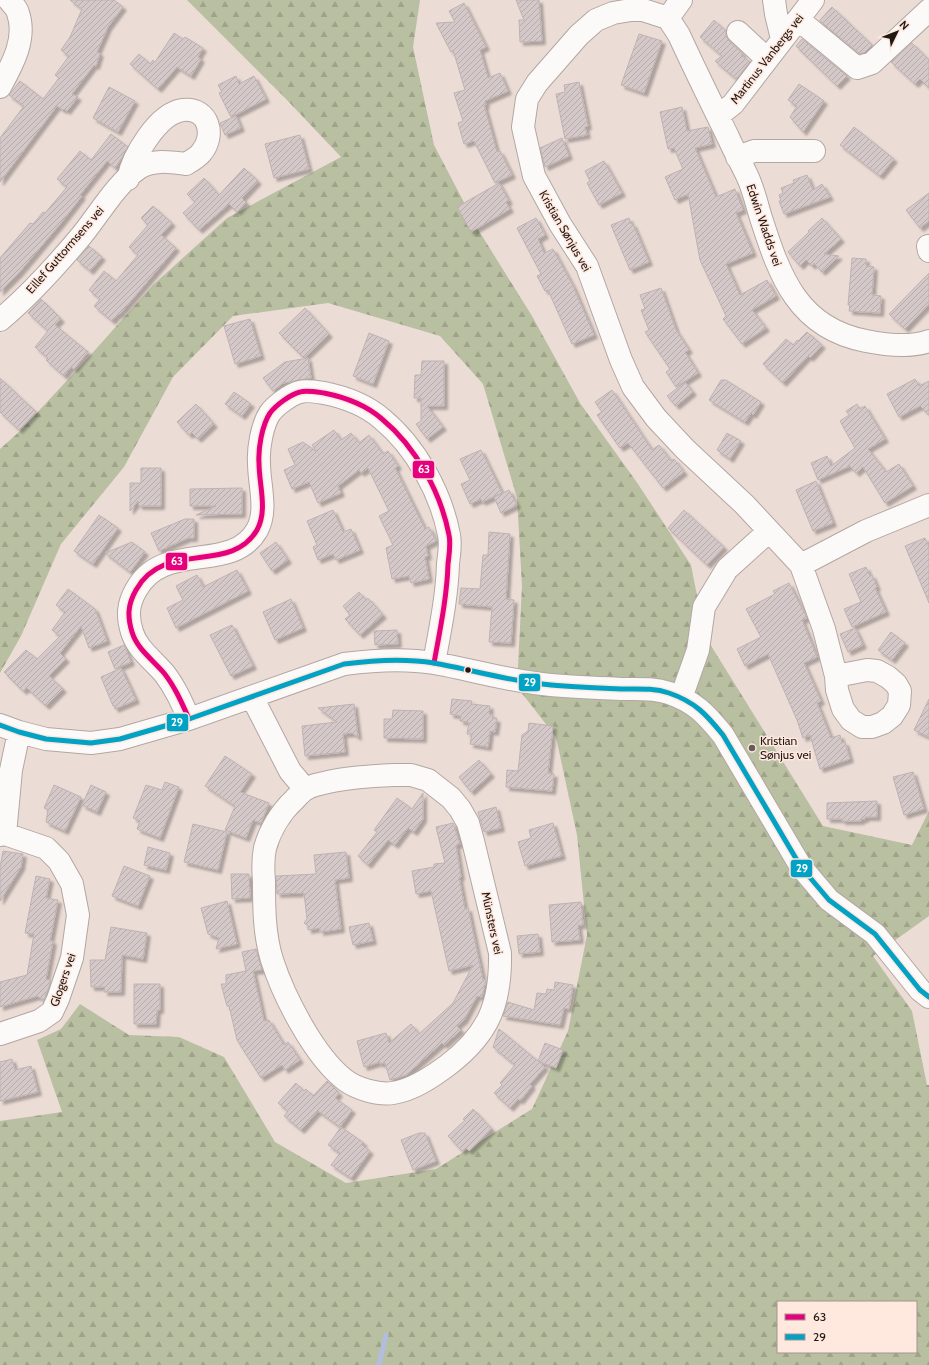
<svg xmlns="http://www.w3.org/2000/svg" width="929" height="1365" viewBox="0 0 929 1365" font-family="Cabin,sans-serif">
<style>
.forest{fill:url(#forest-firs);fill-rule:evenodd}
.lines{fill:none;stroke-linecap:round;stroke-linejoin:round}
.stream{stroke:#b2bede;stroke-width:5}
.building{fill:url(#building-hatch);stroke:#beb2b3;filter:url(#shadow)}
.minor-casing{stroke:#b3a7a2;stroke-width:24}
.minor{stroke:#fcfaf9;stroke-width:22}
.bus-1-casing{stroke:#ffe8de;stroke-width:8}
.bus-2-casing{stroke:#ffe8de;stroke-width:8}
.bus-1{stroke:#e5007d;stroke-width:5}
.bus-2{stroke:#02a2c5;stroke-width:5}
.bus-dot{fill:#211713;stroke:#ffe8de;stroke-width:1.5}
.poi-dot{fill:#685c57;stroke:#ffe8de;stroke-width:1.5}
.labels{text-anchor:middle;stroke-width:3;stroke-linejoin:round;paint-order:stroke}
.street-label{font-size:12px;fill:#211713;stroke:#ffe8de}
.poi-label{font-size:12px;fill:#211713;stroke:#ffe8de;text-anchor:start}
.line-badge{stroke:#ffe8de;stroke-width:1.5}
.badge-label{font-size:11px;text-anchor:middle;font-weight:bold;fill:#fff}
</style>
<defs>
<pattern id="forest-firs" width="22" height="20" patternUnits="userSpaceOnUse"><rect width="22" height="20" fill="#b9bfa1"/><path d="M5 1l3.5 6h-7zM16 11l3.5 6h-7z" fill="#9fa38a"/></pattern>
<pattern id="building-hatch" width="6" height="6" patternUnits="userSpaceOnUse"><rect width="6" height="6" fill="#d4c8c8"/><path d="M-1 1l2-2M0 6l6-6M5 7l2-2" fill="none" stroke="#b6abab"/></pattern>
<filter id="shadow"><feDropShadow dx="3.5" dy="3.5" stdDeviation="1" flood-color="#0004"/></filter>
</defs>
<rect width="100%" height="100%" fill="#ecdcd6"/>
<path class="forest" d="M187,0H420L413,47L434,145L479,231L532,316L580,403L638,484L691,565L705,636L823,826L912,845L929,811V916L873,956L912,1011L927,1085H929V1365H0V1121L62,1112L37,1040L61,1029L80,1004L129,1035L179,1037L224,1057L275,1142L346,1183L436,1169L532,1109L568,1031L587,935L577,835L556,737L517,687L522,586L517,498L483,384L440,336L328,303L233,316L173,377L124,467L61,544L21,636L0,673V449L20,431L87,359L153,285L227,218L341,157L286,99ZM778,1302H916V1352H778Z"/>
<g class="lines">
<path class="stream" d="M379,1365L386,1335"/>
</g>
<path class="building" d="M70,0H114L123,7L108,27L97,52L100,53L96,66L94,65L72,94L78,97L67,111L64,109L63,110L57,106L0,182V138L24,106L9,95L20,81L43,99L59,78L55,75L69,56L61,50L70,37L82,9Z
M516,0H539L542,41L520,42L519,20H524Z
M464,3L486,47L480,50L488,78L500,73L508,91L485,101L486,105H484L497,152L500,151L512,175L495,183L474,141L464,144L458,123L463,121L454,93L465,90L453,50L451,52L436,23L455,22L449,11Z
M832,7L872,45L865,52L860,54L820,21V20Z
M714,20L726,31V36L729,41L743,54L741,55L750,62L736,79L715,61L722,56L700,37Z
M174,33L183,39L185,37L203,48L198,57L201,59L191,76L177,67L158,89L130,64L139,54L150,64L153,60L155,62Z
M639,34L662,41L644,93L621,85Z
M802,39L847,76L837,86L796,46Z
M912,43L929,60V88L920,79L915,84L891,62Z
M236,76L239,84L254,76L266,99L231,117L219,93L222,92L218,85Z
M579,82L588,126L585,127L587,135L565,139L556,94L565,92L564,85Z
M799,84L824,101L803,132L790,117L797,106L788,100Z
M109,87L135,101L118,132L93,118Z
M682,107L687,131L708,127L712,144L695,148L716,197L735,189L743,210L736,213L753,253L726,264L740,295L767,280L776,296L752,310L766,328L742,344L723,319L726,316L700,260L688,194L675,200L665,177L683,169L674,148L668,149L660,112Z
M236,116L241,128L225,135L220,123Z
M854,127L894,159L880,176L840,145Z
M111,134L128,147L121,159L115,168L107,161L80,195L82,196L61,223L18,274L0,292V258L30,223L33,224L43,212L45,213L67,187L57,179L80,151L91,160Z
M300,135L309,169L274,178L265,144Z
M562,138L569,156L545,167L540,148Z
M604,161L622,193L599,205L587,183L590,181L585,171Z
M244,168L258,181L242,198L246,202L237,212L229,204L199,230L183,213L195,202L187,194L204,178L219,195Z
M807,175L813,190L822,184L830,197L784,214L779,201H781L779,195L783,193L781,188L794,183L793,180Z
M499,183L509,201L506,202L510,209L471,232L457,207Z
M929,193V221L920,228L906,210Z
M153,206L172,223L161,235L176,248L119,315L118,314L112,321L94,306L100,299L89,290L104,271L116,281L138,255L129,247L148,225L141,218Z
M536,218L545,235L538,239L544,253L553,249L560,262L573,286L594,335L572,344L548,290L545,291L537,276L541,274L517,228Z
M629,218L631,224H633L649,262L630,270L611,225Z
M822,218L841,239L824,254L839,256L822,272L814,263L812,266L806,260L800,266L788,252L809,232L808,231Z
M89,246L102,257L90,271L77,260Z
M852,258L866,259V266L874,267L872,295L881,296L880,313L849,311L850,305H848Z
M929,273V304L905,329L889,314Z
M661,288L676,330L689,350L685,352L698,373L676,387L666,372L670,369L645,332L649,330L641,310L645,309L640,295Z
M41,299L61,319L55,325L88,352L74,369L71,367L64,376L46,360L48,358L35,347L48,331L28,313Z
M305,308L329,334L304,358L279,333Z
M250,319L261,356L235,364L224,326Z
M807,332L822,345L810,358L808,356L783,383L763,364L786,339L793,345L797,340L798,341Z
M369,333L389,341L373,384L353,376Z
M308,358L311,378L283,383L273,391L263,378L285,362Z
M422,361H444V406H427L443,427L427,439L416,424L421,421V398H414L415,375H421Z
M0,378L36,412L19,430L0,412Z
M915,379L919,386L929,381V415L920,406L899,417L887,394Z
M721,380H726L761,402L753,415L751,413L745,422L709,400Z
M685,382L693,392L676,406L667,396Z
M612,390L652,450L659,445L671,461L674,459L684,472L663,488L628,443L620,448L597,415L602,412L595,402Z
M234,392L251,404L242,416L225,404Z
M196,404L214,424L198,439L192,433L189,435L177,422Z
M857,404L860,409L865,406L885,439L868,449L886,472L899,464L913,486L885,503L863,467L856,473L850,466L818,480L811,463L827,456L831,466L855,448L840,421L849,415L846,411Z
M334,430L341,440L351,433L359,443L369,435L383,454L388,451L398,466L395,468L425,529L429,527L436,541L426,546L428,556L425,557L429,579L411,583L409,576L392,579L386,548L393,545L379,516L389,511L368,468L361,473L359,470L338,486L341,493L318,503L309,482L292,489L284,470L295,465L288,449L303,442L317,452L312,445Z
M727,433L741,441L730,459L717,450Z
M481,450L502,493L482,502L481,499L470,504L461,484L470,480L460,459Z
M141,468H161V506H139L138,501L130,511V483H141Z
M816,481L833,523L813,531L796,490Z
M242,488V514L196,515L216,506H190V489Z
M509,490L517,505L501,513L494,497Z
M333,510L343,532L351,529L360,550L336,560L333,554L318,560L313,547L317,545L307,521Z
M684,510L724,547L707,565L668,528Z
M99,515L118,528L93,564L74,551Z
M185,519H194V538H188L159,551L151,533Z
M489,532L510,534L506,599L514,600L511,643L489,642L492,607L459,604L461,588L480,589L483,555H488Z
M925,538L929,547V603L905,546Z
M132,542L145,552L130,572L105,553Z
M276,542L288,560L272,571L260,553Z
M866,567L870,576L872,575L877,587L875,588L886,612L852,627L844,609L861,602L849,574Z
M237,570L248,591L176,628L167,608L183,600L176,586L197,575L203,587Z
M789,583L806,616L807,618L802,620L817,657L804,663L821,701L817,703L831,738L840,735L842,743L845,742L850,759L820,769L810,735L803,738L797,720L768,654L745,666L737,649L761,637L746,609L775,594L773,591Z
M68,589L95,609L107,641L89,648L81,626L60,653L66,659L49,676L63,689L46,706L27,688L23,691L4,672L26,650L37,659L60,636L52,630L65,612L56,605Z
M359,592L366,600L368,598L383,615L360,635L345,619L350,615L343,606Z
M291,599L303,628L275,640L263,612Z
M232,625L253,666L231,676L210,635Z
M855,628L863,645L848,652L840,634Z
M397,630L398,644L375,645L374,631Z
M891,632L905,643L892,660L878,650Z
M124,645L131,662L115,669L108,652Z
M121,668L136,700L115,709L114,705L113,706L101,677Z
M452,699L472,701L471,704L490,706L489,714L493,715L492,718L497,719L495,732L490,731L488,747L470,744L472,734H467L469,722L460,721L461,716L450,714Z
M929,699V737L914,730Z
M354,704L358,737L352,733L343,734L345,752L305,756L302,726L337,722L318,708Z
M393,710L423,711V739L384,738V719H392Z
M529,723L553,726L548,773L554,774L552,791L506,787L507,770L518,771L522,735L528,731Z
M225,756L252,774L240,792L269,803L261,823L253,820L246,838L225,830L235,806L205,786Z
M479,760L491,774L471,792L459,777Z
M913,772L924,809L904,815L893,777Z
M165,782L179,787L160,838L137,829L140,821L133,818L146,785L162,790Z
M54,785L81,797L65,831L46,822L48,810L44,808Z
M91,785L106,792L97,812L82,805Z
M423,793V819L414,832L408,828L395,845L388,840L368,865L358,856L377,832L374,830L397,798L412,809Z
M877,801V817H865V819H861V821H842V819H827V803Z
M496,807L501,828L484,832L478,812Z
M453,823L460,844L456,845L461,877H459L465,909L468,908L483,980H486L482,997L477,996L464,1020L457,1026L461,1030L444,1045L442,1043L406,1075L390,1080L385,1063L380,1064V1062L364,1067L357,1041L386,1033L389,1043L411,1024L419,1034L453,1003L473,965L449,971L431,891L416,894L412,871L434,867V864L445,863L436,827Z
M553,823L562,856L525,866L518,842L531,838L529,830Z
M193,824L227,832L218,870L184,862Z
M148,847L170,853L166,870L144,865Z
M3,851L23,854L21,867L0,901V867Z
M346,852L349,878L335,880L341,929L320,932V928L308,930V926L304,923L307,919L304,893L277,894L276,876L316,874L314,855Z
M124,866L150,876L138,906L112,896Z
M231,874H249L250,898L232,899Z
M36,876L50,879L46,898L58,900L50,941H53L46,979L51,981L44,1000L37,996L0,1007V982L27,975L34,934L25,933Z
M227,901L237,944L216,949L219,938L208,934L201,908Z
M581,902L583,925H578L580,940L552,942L549,905Z
M369,923L373,941L353,945L349,927Z
M111,927L147,933L143,959L122,955L121,992H104L105,987H91L90,960H105Z
M538,934L540,952L519,954L517,936Z
M256,949L262,970L253,971L264,1021L269,1020L284,1045L288,1042L300,1060L285,1070L282,1065L261,1078L237,1040L229,1006H227L221,984H226V975L246,971L242,952Z
M555,982L573,985L569,1009L564,1008L560,1025L503,1016L508,1002L534,1010L537,993L546,994L547,989L554,990Z
M134,984H160V1010H157L156,1024H134Z
M499,1029L538,1061L545,1043L563,1050L556,1068L538,1061L545,1067L530,1084L532,1086L520,1101L518,1099L510,1108L494,1093L502,1085L500,1083L515,1065L493,1047Z
M12,1059L15,1070L31,1066L38,1092L0,1101V1062Z
M327,1081L339,1093L335,1098L352,1110L340,1127L318,1111L301,1130L284,1116L288,1111L278,1103L296,1083L304,1091L306,1089L313,1096Z
M473,1109L492,1129L469,1151L466,1148L462,1151L448,1136L465,1120L463,1119Z
M341,1127L364,1143L362,1145L370,1151L351,1178L331,1165L340,1153L328,1145Z
M419,1133H425L436,1161L413,1170L401,1140Z"/>
<g class="lines">
<g class="minor-casing">
<path id="minor" d="M774,0L776,14L782,39
M668,18L681,0
M799,20L857,68L872,63L929,10
M738,32L767,59
M0,87C12,65 27,39 18,13C17,8 12,4 9,0
M718,116L733,104L813,0
M737,157L754,151H814
M928,246L929,251
M0,320C30,295 57,265 82,235C99,214 117,183 139,168C153,159 171,162 186,164C191,161 198,157 201,153C216,136 209,107 183,110C158,113 133,156 128,179
M801,565L866,531L929,505
M836,676L867,670L877,671L888,677L896,684L900,691L899,705L892,716L883,723L872,727H862L851,720L843,709L837,690L836,676L824,629L801,565L744,504L685,449L656,418L633,387L621,360L587,266L560,224L534,176L523,127L527,99L537,83L579,35L596,20L613,13L631,10H643L668,18L679,35C695,70 712,104 729,139C735,153 743,166 749,180C754,192 757,205 761,218C780,277 798,328 866,341C886,345 910,348 929,341
M252,697L290,771L305,789
M681,698L698,650L704,607L727,569L768,532
M189,719C182,703 175,687 164,673C153,660 137,649 132,632C127,616 128,604 136,590C164,539 231,575 257,530C268,510 259,485 259,463C258,449 262,425 270,413C276,405 291,394 300,392C306,390 317,392 324,393C344,397 366,405 382,419C416,447 441,493 449,535C451,544 449,555 448,564C447,597 440,630 434,663
M0,725L19,732L46,739L91,743L120,739L189,719L344,664C374,660 404,658 434,663C473,670 512,682 551,685C575,687 600,688 624,689C639,689 654,688 669,693C695,702 706,714 723,735L801,867L829,900L875,934L920,990L929,997
M394,775H411L428,780L451,798L460,809L468,823L473,841L500,953C501,1003 489,1034 448,1065C432,1077 413,1090 393,1093C378,1095 357,1089 345,1080C314,1056 284,997 272,960C264,934 264,907 264,881C263,870 263,858 265,848C270,830 281,812 294,800C297,797 302,791 306,789C312,785 321,784 328,782C350,777 371,776 394,775Z
M5,834L11,770L19,732
M0,835L5,834L46,848L59,861L72,884L78,915L72,958L58,999L52,1012L39,1021L0,1034"/>
</g>
<use href="#minor" class="minor"/>
<g class="bus-1-casing">
<path id="bus-1" d="M189,719C182,703 175,687 164,673C153,660 137,649 132,632C127,616 128,604 136,590C164,539 231,575 257,530C268,510 259,485 259,463C258,449 262,425 270,413C276,405 291,394 300,392C306,390 317,392 324,393C344,397 366,405 382,419C416,447 441,493 449,535C451,544 449,555 448,564C447,597 440,630 434,663"/>
</g>
<g class="bus-2-casing">
<path id="bus-2" d="M0,725L19,732L46,739L91,743L120,739L189,719L344,664C374,660 404,658 434,663C473,670 512,682 551,685C575,687 600,688 624,689C639,689 654,688 669,693C695,702 706,714 723,735L801,867L829,900L875,934L920,990L929,997"/>
</g>
<use href="#bus-1" class="bus-1"/>
<use href="#bus-2" class="bus-2"/>
</g>
<circle class="bus-dot" cx="468" cy="670" r="3.5"/>
<circle class="poi-dot" cx="752" cy="748" r="4"/>
<g class="labels">
<g class="street-label">
<text transform="translate(767 59) rotate(-52)" y="4">Martinus Vanbergs vei</text>
<text transform="translate(764 225) rotate(71)" y="4">Edwin Wadds vei</text>
<text transform="translate(565 231) rotate(60)" y="4">Kristian Sønjus vei</text>
<text transform="translate(65 250) rotate(-49)" y="4">Eillef Guttormsens vei</text>
<text transform="translate(492 923) rotate(78)" y="4">Münsters vei</text>
<text transform="translate(63 980) rotate(-71)" y="4">Glogers vei</text>
</g>
<g class="poi-label">
<text x="760" y="745">Kristian<tspan x="760" dy="14">Sønjus vei</tspan></text>
</g>
</g>
<g class="line-badge">
<rect x="412" y="460" width="23" height="19" rx="4" fill="#e5007d"/>
<rect x="165" y="552" width="23" height="19" rx="4" fill="#e5007d"/>
<rect x="518" y="673" width="23" height="19" rx="4" fill="#02a2c5"/>
<rect x="166" y="713" width="23" height="19" rx="4" fill="#02a2c5"/>
<rect x="790" y="859" width="23" height="19" rx="4" fill="#02a2c5"/>
</g>
<g class="badge-label">
<text x="424" y="473">63</text>
<text x="177" y="565">63</text>
<text x="530" y="686">29</text>
<text x="177" y="726">29</text>
<text x="802" y="872">29</text>
</g>
<rect x="777" y="1301" width="140" height="52" fill="#ffe8de" stroke="#a6948d"/>
<rect x="785" y="1314" width="20" height="6" fill="#e5007d" stroke="#a6948d"/>
<text x="813" y="1321" font-size="12" fill="#211713">63</text>
<rect x="785" y="1334" width="20" height="6" fill="#02a2c5" stroke="#a6948d"/>
<text x="813" y="1341" font-size="12" fill="#211713">29</text>
<g transform="translate(897 32) rotate(47)" stroke="#ffe8de" stroke-width="3" paint-order="stroke">
<path d="M0-3L7 15L0 10L-7 15Z" fill="#211713"/>
<text y="-6" font-size="11" font-weight="bold" text-anchor="middle" fill="#211713">N</text>
</g>
</svg>
